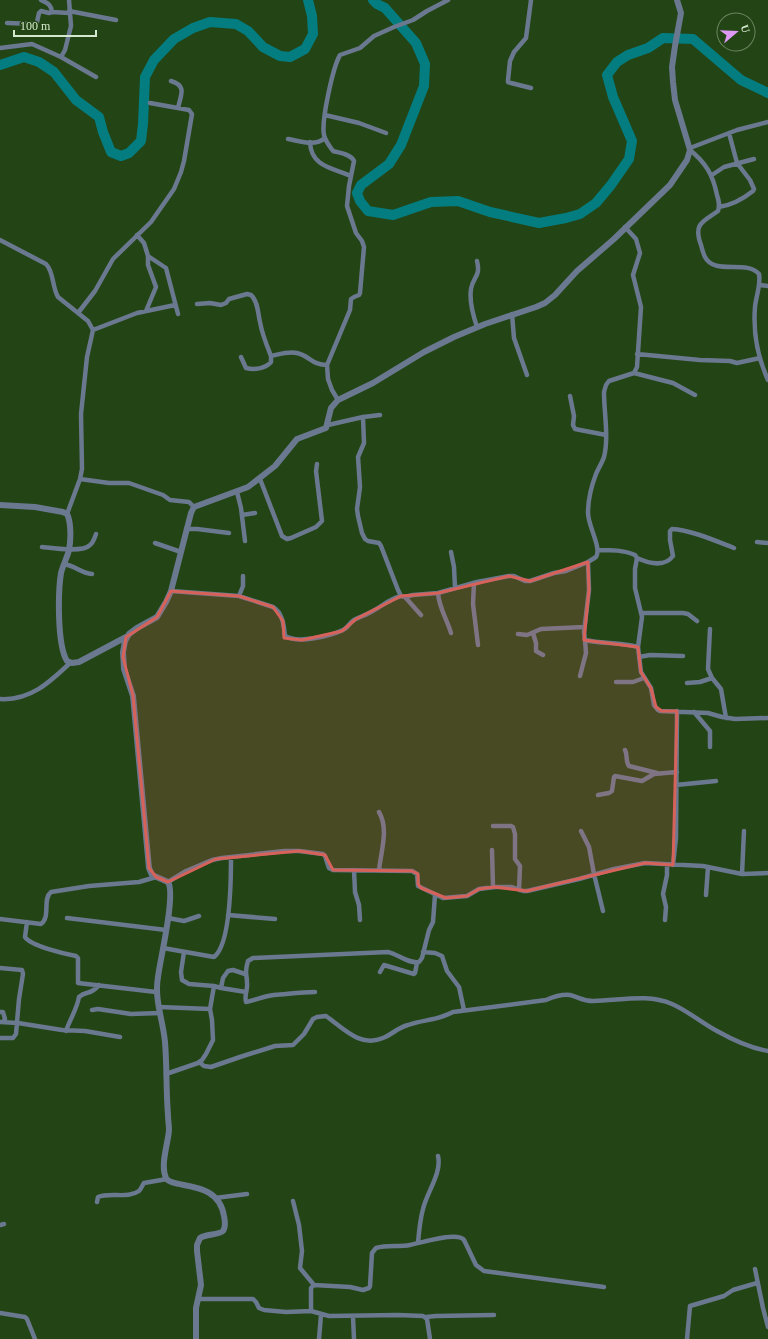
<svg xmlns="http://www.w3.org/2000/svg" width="768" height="1339" viewBox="0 0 768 1339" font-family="'Times New Roman',serif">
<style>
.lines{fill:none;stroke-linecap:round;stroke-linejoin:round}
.river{stroke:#047d80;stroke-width:10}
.minor{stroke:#6a798f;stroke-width:4.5}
.tertiary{stroke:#6a798f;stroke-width:6}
.marked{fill:#d6625a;fill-opacity:0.2;stroke:#d6625a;stroke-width:3;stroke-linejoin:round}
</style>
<rect width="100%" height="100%" fill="#234414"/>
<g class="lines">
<path class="river" d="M373,0L377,4L385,8L416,43L425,64L424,86L401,145L389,164L361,185L357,193L360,201L368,211L393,215L431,202L458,201L490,212L539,223L566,218L580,214L596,203L611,185L629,159L632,141L613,97L607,75L617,62L628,55L648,48L663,38L693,39L741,80L768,93
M0,65L24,57L39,62L54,72L76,100L99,117L103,132L111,152L121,156L129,153L141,141L143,124L145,77L154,60L174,39L193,28L210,22L236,24L248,31L263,47L280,56L290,57L305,49L313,34L312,16L308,0"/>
<path class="minor" d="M41,0C47,3 51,4 52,12L69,13
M531,0L526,38L514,52L510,61L508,80V82L511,83L531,88
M69,11L116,20
M7,23L35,24L37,22L39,13L41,11L49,13L52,12
M0,48L32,44L61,57L96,77
M61,57L65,50L71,26L69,0
M171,81C187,86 181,94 178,108
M325,115L359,123L386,133
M288,139C300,141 315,147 325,138
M310,142C311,167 333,168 351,176
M690,148L737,130L768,122
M690,150C706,163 713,175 717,195C719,201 720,205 718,211C703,222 693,223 701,245C702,249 703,253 705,257C715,276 746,259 759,274C761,285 756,296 755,307C753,332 758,358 768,380
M712,175L724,167L754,159
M719,207C732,205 743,199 753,191L754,189L750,180L737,163L729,133
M625,227L636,239L640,253L633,275L641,307L637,367L634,373L609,381L606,385L604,392C604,413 609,437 604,457C602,463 598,469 596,474C591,487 588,499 588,513C588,526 602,548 596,557L588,562L589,590L584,632L585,640C602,644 621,642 638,647L641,672L651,688L654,705L658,710L660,711L708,713L722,717L735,719L768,718
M137,235L144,243L148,256L166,268L178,314
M0,240L46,264C54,272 52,287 58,297L88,321L93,330L87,357L81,414L82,469L80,479L67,514
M477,261C481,277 473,276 471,289C469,301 473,315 477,327
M759,285L768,286
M197,304L210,303L221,305L226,303L229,299L247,294L251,295C258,301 258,314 260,322C262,334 267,346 271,356C280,354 289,351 297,353C310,356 312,365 327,365
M146,311L156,287L148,265V256
M78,313L95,291L113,259L151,222L174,189L181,172L184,161L192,114L189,110L150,103
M512,314L514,338L527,375
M93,330L137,313L175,305
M637,354L700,360L730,361L737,363L760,358
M241,357L246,368C254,370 265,369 271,362V356
M634,373L673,383L695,395
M570,396L574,416L573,425L575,429L606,435
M338,400L332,390L328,379L327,365L350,310L351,299L354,297L359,295L360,293L364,247L362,241L356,233L347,206L349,186L354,161C351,154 340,153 333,151C330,147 325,140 324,135C321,121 333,67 340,55L360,48L374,36L394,27L413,20L427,11L448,0
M363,417L364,443L358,457L360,487L357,509L358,516L362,533L365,539L368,541L379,543L381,546L398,590L401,596L405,597L413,595L438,593L477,582L509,576H514L525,581H530L554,573L566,571L588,562
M328,425L363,417L380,415
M80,479L109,483H129L163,495L170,500L189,502L194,507
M260,479L282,536L287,539L291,538L316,527L322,521L316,471L317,464
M237,492L241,508L245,541
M242,515L255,513
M186,529H197L229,533
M757,542L768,543
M155,543L181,552
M42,547C52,548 83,553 90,545C93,543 95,537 96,534
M599,550C611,550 624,550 635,555L637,558C648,563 664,568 673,556L670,540V531L672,529C691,530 716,541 734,548
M451,552L454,567L455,588
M637,558L635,569V588L642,617L638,647
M64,564C76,566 80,573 92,574
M474,583L473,604L478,645
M171,591L239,596L273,607C283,613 284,627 285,636C298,644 330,636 343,630C348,628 349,623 354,620C359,617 366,615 371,612C383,606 387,600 401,596
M438,593C439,608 447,619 451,633
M239,596L243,586V576
M405,597L421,615
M641,613H683L688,614L697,621
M710,629L708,669L712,678L721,689L726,718
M533,633L536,643V651L543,655
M518,634L527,635L541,629L584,627
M639,657L650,655L683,656
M580,676L586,653L585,640
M616,682H633L644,678
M687,683L700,682L712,678
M0,699C30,701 50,682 70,663
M694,712L710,731V747
M625,750C628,755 625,761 629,766L657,773
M676,785L716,781
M598,795L609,793L612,791L614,777L615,776L642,781L654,774L677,772
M379,812C389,829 381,851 379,870
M493,826H511L513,827L515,834V859L520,866L519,890
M581,831L589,847L594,874L603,911
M492,850L493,887
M673,865L676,838L677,711
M354,870L355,892L359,905L360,920
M742,874L744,831
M168,882L186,871L212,860L222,858L284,851H299L323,854L325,856L329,868L333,870L412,871L417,874L418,886L443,898L467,896L479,889L495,887H512L523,891H527L579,879L614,869L645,863L703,866L742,874L768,873
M706,895L708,867
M228,915L275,919
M67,918L166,930
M168,918L184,921L199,916
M0,919L41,924C51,917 42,899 51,892L89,886L139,882L156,877
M665,920L666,907L663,894L667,875V865
M27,922L25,937C31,946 65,954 76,956L78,958V983L156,992
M163,948L214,957C231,944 231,877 231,857
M184,952L181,972L182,980L189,984L214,986
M423,952L435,953L442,956L447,971L459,987L464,1010
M0,968L22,970L23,974L19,999L16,1034L13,1038H0
M380,972L384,965L414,974L415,973L417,963
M221,988L246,992
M315,992C301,992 288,994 274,995C265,996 255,1000 246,1002C244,995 248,990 247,983C247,973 244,973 248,961L253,958L388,952C398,954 408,964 419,962L422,958L429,930L433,922L435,895
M159,1007L210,1009
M92,1010L98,1009L131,1014L160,1013
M0,1012H3L5,1019L3,1022
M0,1022L18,1023L62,1030L85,1031L120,1037
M66,1031C70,1019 77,1009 79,997C87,990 90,996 99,985
M199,1062L204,1066L211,1067L240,1057L275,1046L293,1045L304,1034L313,1019L317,1017L326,1016C343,1028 360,1048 383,1038C393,1034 397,1028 408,1025C425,1019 436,1021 453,1012L546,1000C553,997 562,994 570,995C579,997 582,1001 593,1001C619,1001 647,993 672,1004C688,1011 702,1023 717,1031C733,1040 750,1048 768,1051
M166,1074L198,1063L202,1060L206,1054L213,1040L212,1020L210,1009L214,986L221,988L223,978L228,971L233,970L245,974
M215,1198L247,1194
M293,1201L299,1225L302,1251L300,1268L314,1285
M97,1202L98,1197C110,1192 128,1199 139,1191C141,1189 142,1186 144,1183L167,1179
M0,1225L4,1224
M418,1243C419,1231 420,1220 423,1209C427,1192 442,1173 438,1156
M755,1269L763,1308L768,1327
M198,1299H253L256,1302L259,1308L264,1310L286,1312L311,1311L329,1316L398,1315L423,1316L427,1319L430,1339
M311,1311V1288L314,1285L350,1287L363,1290L369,1288L370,1286L372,1253L376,1248C387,1245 399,1247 410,1245C421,1243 457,1231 464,1240L476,1265L484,1271L604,1287
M0,1313L25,1317L27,1319L35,1339
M353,1317L354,1339
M426,1317L436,1316L494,1315
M319,1339L321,1315
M687,1339L690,1306L724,1296L733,1290L757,1283"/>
<path class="tertiary" d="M0,505L35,507L63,512L67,514L68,516C71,525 71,540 69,550C67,558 63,565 61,573C58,592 57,645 67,661L72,663L79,662L126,637
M196,1339V1308L201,1285L197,1251V1245L200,1238C206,1234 219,1235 223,1231C226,1227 225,1221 224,1216C218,1178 172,1190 166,1178C160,1165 168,1144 169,1130C169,1125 168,1120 168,1115C166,1091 167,1067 165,1042C163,1020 154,999 158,977C160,960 176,894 168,882L152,875L149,868L133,696L124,669L123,652L125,641L129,634L137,628L157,617L166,602L171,591L191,513L194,507L248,487L275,466L297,439L326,428L331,408L338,400L373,383L424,352L454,337L485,324L536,307L545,303L555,295L577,271L614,239L670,185L687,160L690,150L675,100L673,82L672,67L675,46L681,13L677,0"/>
</g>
<path class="marked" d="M588,562L589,590L584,640L638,647L641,672L651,688L656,707L662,711H677L673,865L645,863L527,891L495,887L479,889L467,896L446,898L421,888L418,884V874L412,871L333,870L325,855L299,851L216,859L168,882L156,877L149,868L133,696L123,657L126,637L157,617L171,591L239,596L273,607L283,621L284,638L302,640L342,631L356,619L401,596L438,593L509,576L530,581Z"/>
<g transform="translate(736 32) rotate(71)"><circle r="19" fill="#234414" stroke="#6a865e"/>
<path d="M0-3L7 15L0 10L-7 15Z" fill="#dd99f3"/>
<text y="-6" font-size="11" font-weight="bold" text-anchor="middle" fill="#d5e9ce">U</text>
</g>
<path d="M14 30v6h82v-6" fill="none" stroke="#d5e9ce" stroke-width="2"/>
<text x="20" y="30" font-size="12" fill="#d5e9ce" stroke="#234414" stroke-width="3" paint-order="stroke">100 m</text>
</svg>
